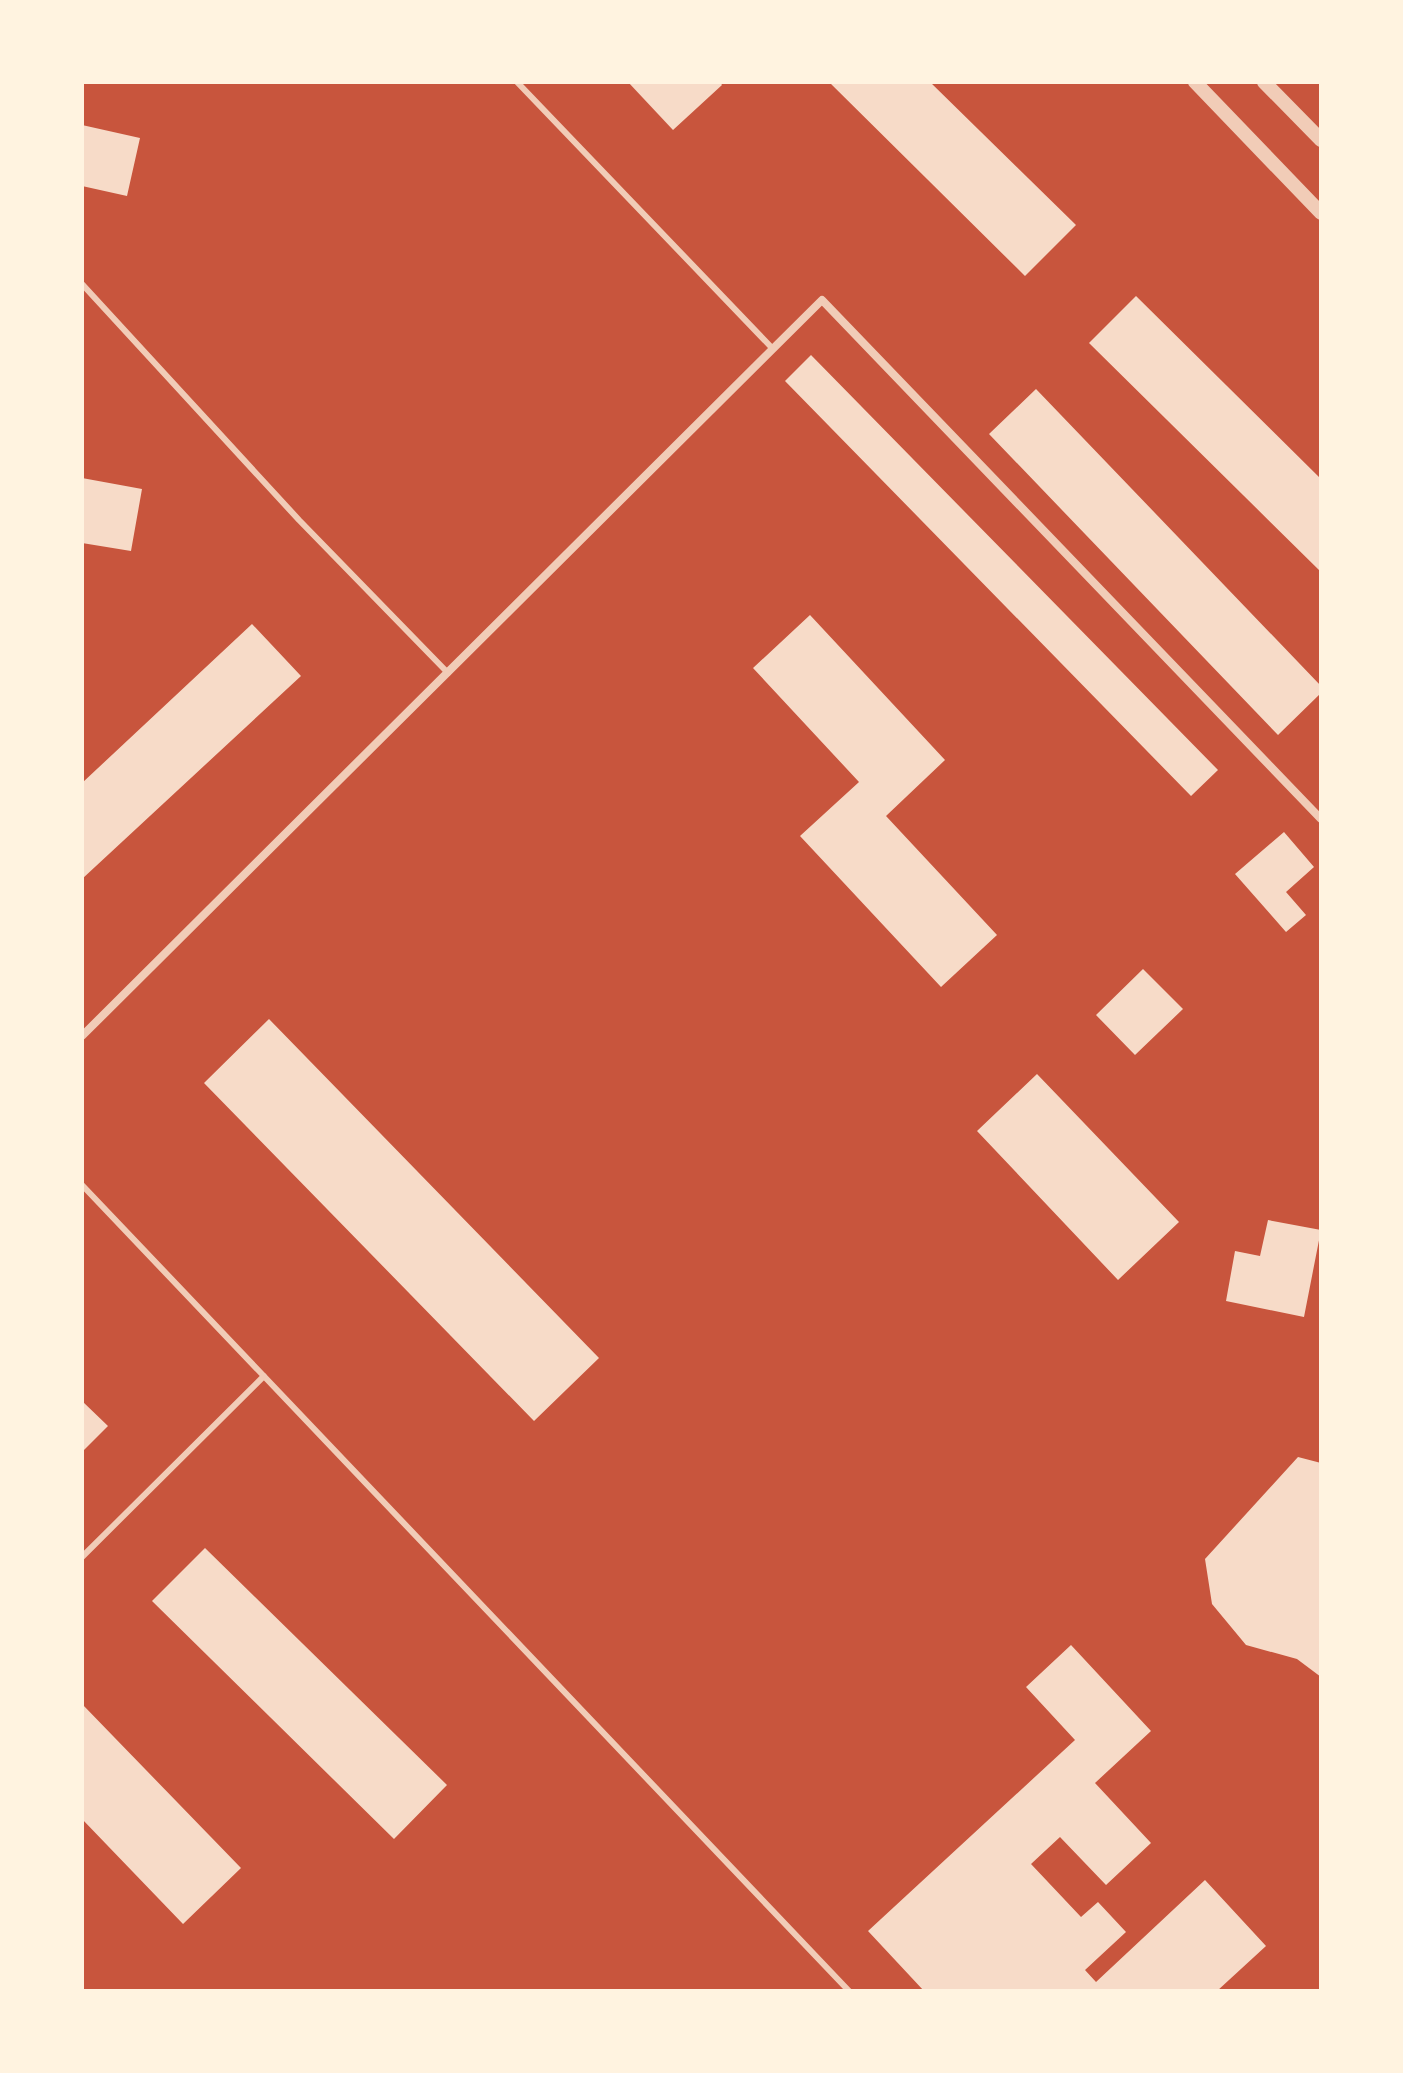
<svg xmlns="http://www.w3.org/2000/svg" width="1403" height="2073" viewBox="0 0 1403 2073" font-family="'Source Sans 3',sans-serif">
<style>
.building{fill:#f7dbc8}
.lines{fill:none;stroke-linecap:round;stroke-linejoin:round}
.service{stroke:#f1ccb7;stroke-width:6}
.minor{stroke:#f1ccb7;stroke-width:8}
.tertiary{stroke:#f1ccb7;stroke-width:14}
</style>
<rect width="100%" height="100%" fill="#c8553d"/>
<path class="building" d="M628,82H720L722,85L673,130Z
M829,82H930L1076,225L1025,276Z
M82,125L140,138L127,196L82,186Z
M1136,296L1321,479V572L1089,343Z
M811,355L1218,770L1191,796L785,381Z
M1036,389L1321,686V693L1278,735L989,434Z
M82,478L142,489L131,551L82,543Z
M810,615L945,760L886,816L997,935L941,987L800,836L859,782L753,668Z
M252,624L301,676L82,879V783Z
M1284,832L1314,867L1286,892L1306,915L1286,932L1235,874Z
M1143,969L1183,1009L1135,1055L1096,1015Z
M269,1019L599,1358L534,1421L204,1083Z
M1037,1074L1179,1222L1118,1280L977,1131Z
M1268,1220L1321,1230L1304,1317L1226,1301L1235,1251L1260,1256Z
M82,1401L108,1426L82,1452Z
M1298,1457L1321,1463V1677L1297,1659L1246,1645L1212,1604L1205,1559Z
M205,1548L447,1785L394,1839L152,1601Z
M1071,1645L1151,1731L1095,1783L1151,1843L1106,1885L1060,1837L1031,1864L1081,1917L1098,1902L1126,1932L1085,1970L1096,1982L1205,1880L1266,1946L1217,1991H924L868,1931L1075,1740L1026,1687Z
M82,1704L241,1868L183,1924L82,1819Z"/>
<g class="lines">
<path class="service" d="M517,82L773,349
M82,284L299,520L448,673
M82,1185L849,1991
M82,1557L264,1376"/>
<path class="minor" d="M82,1036L822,300L1321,819"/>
<path class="tertiary" d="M1195,82L1321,213
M1264,82L1321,140"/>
</g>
<rect width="1403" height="2073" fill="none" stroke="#fff3e0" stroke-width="168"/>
</svg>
